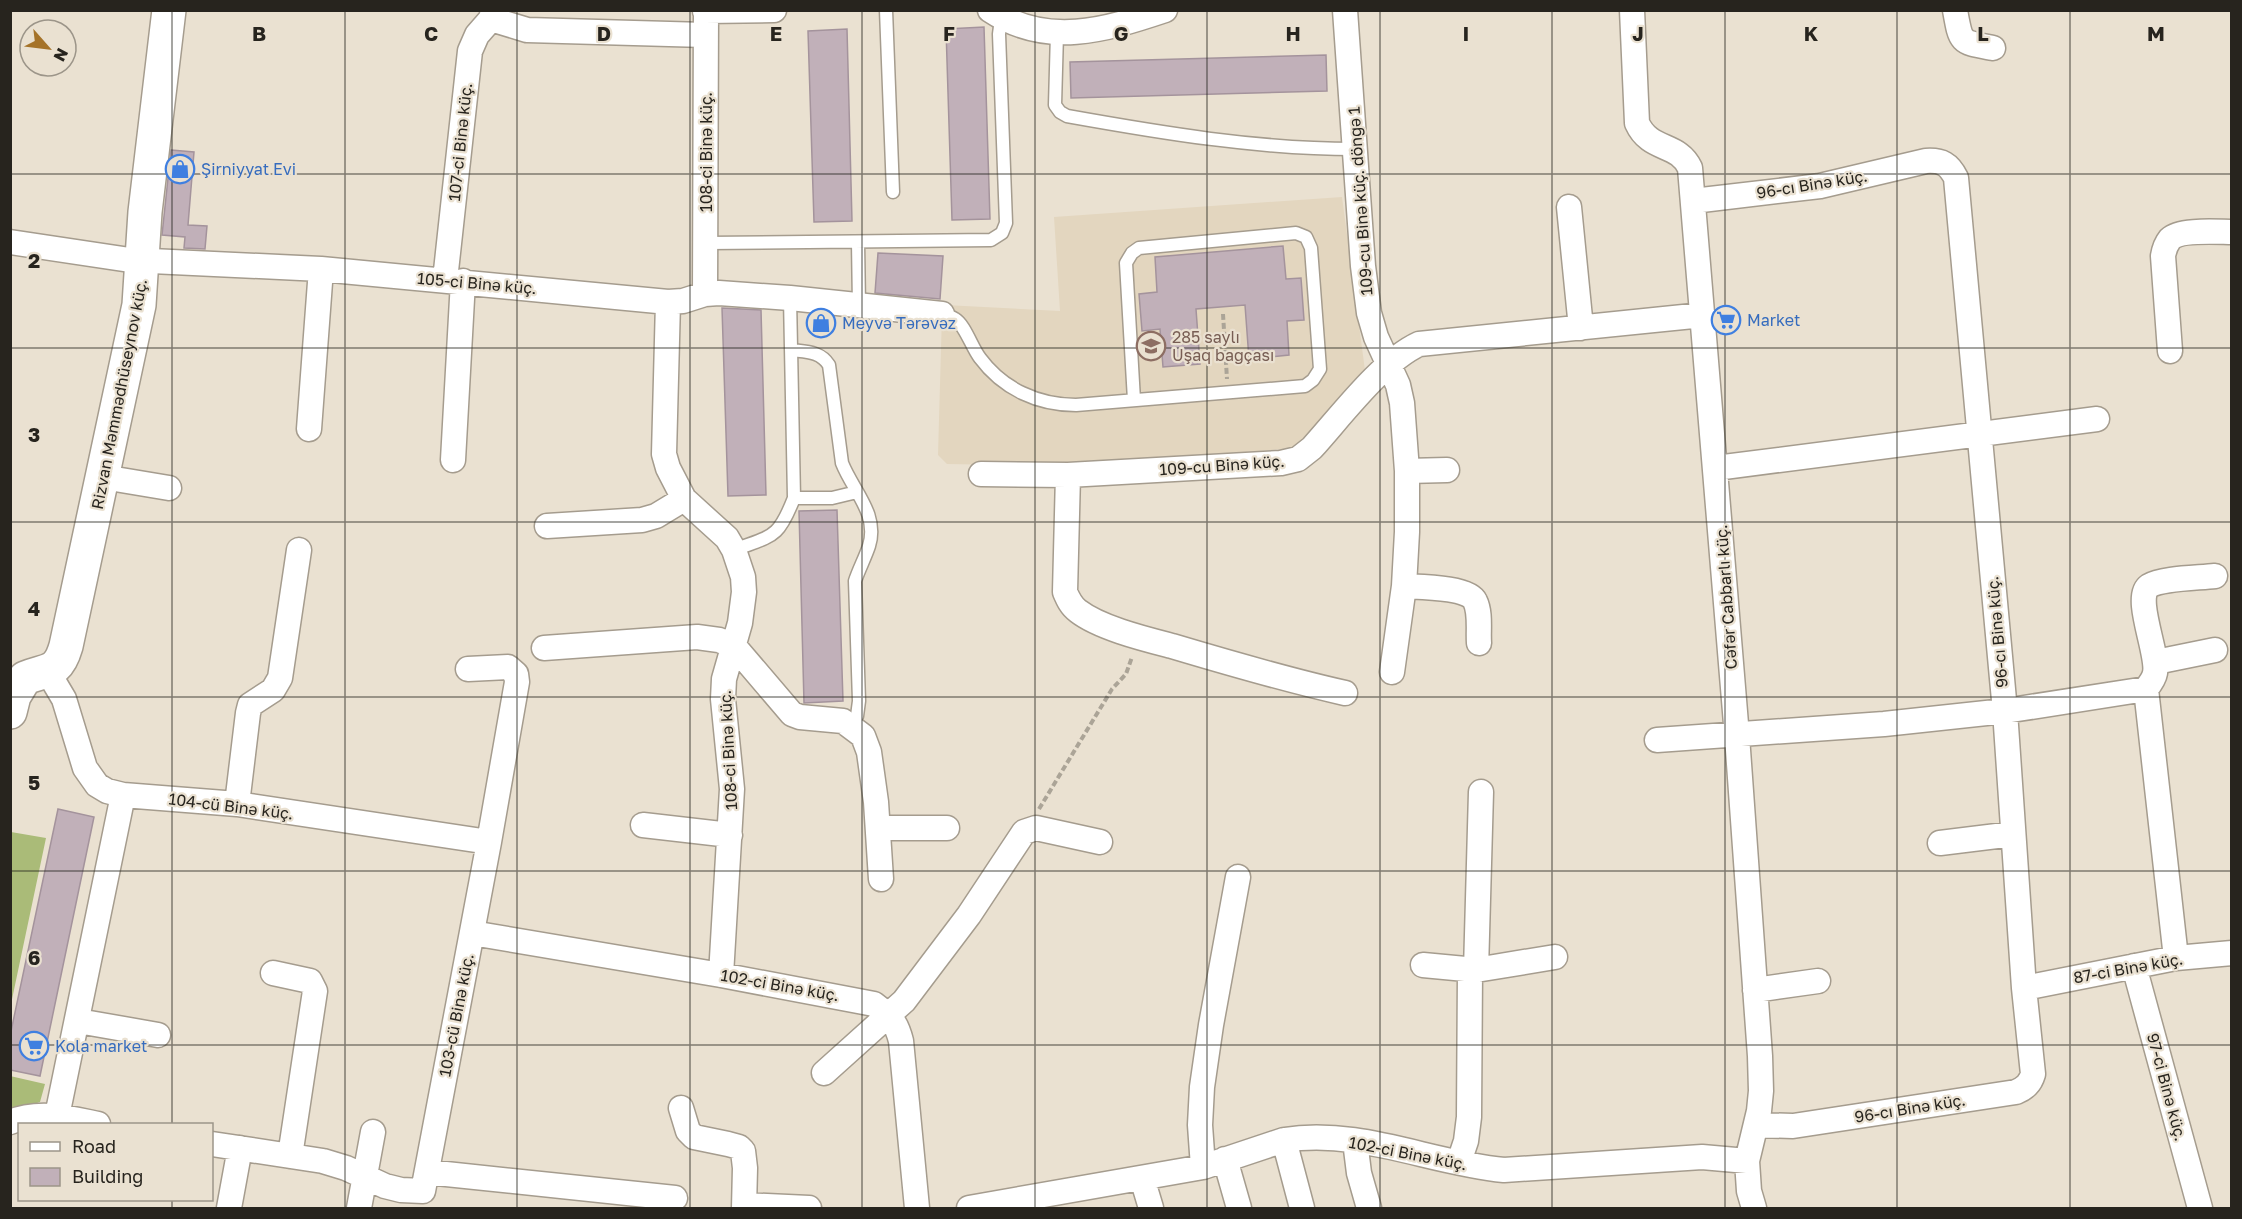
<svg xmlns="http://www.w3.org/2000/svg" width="2242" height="1219" viewBox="0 0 2242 1219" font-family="'Golos Text',sans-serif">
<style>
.built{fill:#e3d6bf}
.green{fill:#aabb78}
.building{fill:#c1b0b9;stroke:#a4939c;stroke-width:1.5}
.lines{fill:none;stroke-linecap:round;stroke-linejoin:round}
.lane-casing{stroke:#a59c8e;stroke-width:15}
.street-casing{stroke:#a59c8e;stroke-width:27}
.secondary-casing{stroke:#a59c8e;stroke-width:36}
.path{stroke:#aba497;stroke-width:4;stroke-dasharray:6 3;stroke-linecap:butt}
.lane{stroke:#fff;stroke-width:12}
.street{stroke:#fff;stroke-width:24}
.secondary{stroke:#fff;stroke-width:33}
.grid{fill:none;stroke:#27241e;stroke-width:1.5;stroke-opacity:0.55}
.labels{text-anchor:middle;stroke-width:4.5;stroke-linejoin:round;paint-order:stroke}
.street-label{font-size:16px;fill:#27241e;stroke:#eae1d1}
.shop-label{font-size:16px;fill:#366cbe;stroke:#eae1d1;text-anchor:start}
.education-label{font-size:16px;fill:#785e54;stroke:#eae1d1;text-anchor:start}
.grid-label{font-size:20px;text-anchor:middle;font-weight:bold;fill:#27241e;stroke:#eae1d1;stroke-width:4.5;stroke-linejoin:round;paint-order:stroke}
</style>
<rect width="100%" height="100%" fill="#eae1d1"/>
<path class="built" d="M1342,197L1366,378L1296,448L1069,466L947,464L938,455L942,314L945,305L1060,311L1054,217Z"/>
<path class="green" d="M11,832L46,838L11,1004L10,832Z
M10,1076L45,1084L40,1102L11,1112Z"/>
<path class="building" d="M984,27L990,219L952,220L946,29Z
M847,29L852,221L814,222L808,31Z
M1326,55L1327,91L1071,98L1070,62Z
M171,150L194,152L188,225L207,226L205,249L184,248L185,237L162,235Z
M1283,246L1286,279L1301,278L1304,320L1287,321L1289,355L1249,359L1245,305L1196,309L1200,364L1163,367L1160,329L1142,331L1139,294L1157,292L1155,257Z
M878,253L943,256L940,299L875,293Z
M722,308L761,310L766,495L728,496Z
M837,510L843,701L804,703L799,511Z
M58,809L94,817L40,1076L10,1070V1036Z"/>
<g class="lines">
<g class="lane-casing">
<path id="lane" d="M886,10L893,192
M1057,33L1055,105L1060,112L1067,116C1162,133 1258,149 1355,149
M858,242L859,306
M707,243L991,240L1002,233L1006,223L999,34L1001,19
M942,314C946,316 952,316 955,319C965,325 972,348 980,358C1003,389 1038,405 1076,405L1305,386L1313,380L1320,369L1311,248L1306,237L1296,233L1139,248L1132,253L1126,263L1134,400
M791,350C806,352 820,351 829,365L842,463C853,491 879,514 869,546C865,558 859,569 855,581L859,701L857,716L852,726
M794,498H832L857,492
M734,550C773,535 778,539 794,498L790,298"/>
</g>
<g class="street-casing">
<path id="street" d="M990,10C1047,48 1105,30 1165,10
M1345,10L1363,266L1369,313L1376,337L1398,385L1402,403L1407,471V532L1404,586L1392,672
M1632,10L1637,123C1650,152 1678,142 1690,168L1737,736L1760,1056L1761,1091L1759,1111L1747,1161L1749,1191L1754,1208
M1955,10C1961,44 1960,42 1993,48
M705,11L774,10
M491,19L527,30L705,35
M1693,201L1820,186L1926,161C1942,160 1949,164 1956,178L2005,711L2024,988L2033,1074C2030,1084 2025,1088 2016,1092L1793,1126L1756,1125
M1569,207L1581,328
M10,242L130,260L321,269L668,302L683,301L705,294L719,293L790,298L942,314
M445,280L470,51L477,35L491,19L493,10
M705,294L706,10
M668,302L664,454L668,468L684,499L727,538L734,550L743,577L744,592L740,623L724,679L723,699L732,789L721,975
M2170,351L2163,256C2164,250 2166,244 2170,239C2180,229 2218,232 2232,232
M309,429L321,269
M453,460L463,281
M1716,468L2097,419
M1407,471L1447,470
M981,474L1068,475L1281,463L1298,459L1312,448C1341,416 1382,361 1419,344L1703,315
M1068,475L1065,592C1068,599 1071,606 1078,611C1100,628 1145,639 1172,646C1229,663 1287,680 1345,693
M103,477L169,488
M547,526L642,520L656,516L684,499
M1404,586C1419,587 1469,587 1475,601C1481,613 1478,631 1479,643
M544,648L697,637L719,640L734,646L792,714L800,717L843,721L863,736L869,752L876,802L881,879
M2156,662L2215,650
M48,672L64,699L85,768L97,785L107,791L123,795L237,804L489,842
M1657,740L1884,724L2005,711L2146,689
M237,804L248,713L250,705L273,690L280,678L299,550
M643,825L730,835
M878,828H947
M1940,843L2013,834
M472,933L721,975L874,1004C890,1016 896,1021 901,1041L917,1208
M2176,958L2146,689C2150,684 2154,679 2155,673C2159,654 2133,597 2149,586C2162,578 2198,578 2215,576
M1423,965L1476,970L1555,957
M2134,966L2200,1208
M273,973L310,981L315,991L290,1156
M2024,988L2176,958L2232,953
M1755,990L1818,981
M78,1021L158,1035
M824,1073L904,1001L969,915L1024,832L1036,828L1100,842
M681,1108L688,1131L694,1137L728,1144L739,1147L743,1151L745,1168L744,1208
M57,1116L123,795
M10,1122C40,1110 69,1118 98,1124
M1284,1140L1302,1208
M1355,1141L1359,1173L1369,1208
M212,1144L323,1161L346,1168L385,1186L401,1190L423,1191L489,842L517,682L516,674L508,667L468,669
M1225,1159L1239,1208
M1459,1162L1466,1141L1469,1117L1470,972L1476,970L1481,792
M1203,1167L1200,1125L1202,1087L1211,1025L1238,877
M427,1172L675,1198
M1142,1178L1151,1208
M745,1205L809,1208
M229,1208L240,1148
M359,1208L373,1132
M969,1208L1203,1167L1284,1140C1360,1128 1430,1163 1504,1170L1702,1157L1747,1161"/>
</g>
<g class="secondary-casing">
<path id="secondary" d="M10,712L14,696L25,678C48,669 58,674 66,646L139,305L145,212L169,10"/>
</g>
<path class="path" d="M1223,314L1227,379
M1039,809L1112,689L1126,674L1132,657"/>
<use href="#lane" class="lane"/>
<use href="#street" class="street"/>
<use href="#secondary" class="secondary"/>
</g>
<path class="grid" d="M172,10V1124M345,10V1208M517,10V1208M690,10V1208M862,10V1208M1035,10V1208M1207,10V1208M1380,10V1208M1552,10V1208M1725,10V1208M1897,10V1208M2070,10V1208M10,174H2232M10,348H2232M10,522H2232M10,697H2232M10,871H2232M10,1045H2232M172,1200V1208"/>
<defs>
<g id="shop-ring" transform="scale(1.5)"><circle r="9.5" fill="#eae1d1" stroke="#3f7fe0" stroke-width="1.5"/><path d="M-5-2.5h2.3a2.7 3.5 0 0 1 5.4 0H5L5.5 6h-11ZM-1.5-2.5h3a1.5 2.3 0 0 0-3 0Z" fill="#3f7fe0"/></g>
<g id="supermarket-ring" transform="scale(1.5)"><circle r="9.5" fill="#eae1d1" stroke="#3f7fe0" stroke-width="1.5"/><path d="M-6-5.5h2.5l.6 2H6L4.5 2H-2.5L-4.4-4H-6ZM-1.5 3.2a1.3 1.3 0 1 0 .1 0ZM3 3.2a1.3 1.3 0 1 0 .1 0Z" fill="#3f7fe0"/></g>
<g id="school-ring" transform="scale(1.5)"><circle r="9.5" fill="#eae1d1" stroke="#8d6e63" stroke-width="1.5"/><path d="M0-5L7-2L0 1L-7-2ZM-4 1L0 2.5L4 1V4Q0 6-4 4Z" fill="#8d6e63"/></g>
</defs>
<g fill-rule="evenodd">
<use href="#shop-ring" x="180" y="169"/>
<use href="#supermarket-ring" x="1726" y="320"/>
<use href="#shop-ring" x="821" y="323"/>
<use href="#school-ring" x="1151" y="346"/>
<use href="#supermarket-ring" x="34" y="1046"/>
</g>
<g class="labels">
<g class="street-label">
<text transform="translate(460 142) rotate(-84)" y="6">107-ci Binə küç.</text>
<text transform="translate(706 152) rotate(-90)" y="6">108-ci Binə küç.</text>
<text transform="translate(1812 184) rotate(-9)" y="6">96-cı Binə küç.</text>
<text transform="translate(1360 201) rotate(-94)" y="6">109-cu Binə küç. döngə 1</text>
<text transform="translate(477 283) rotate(5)" y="6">105-ci Binə küç.</text>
<text transform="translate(119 394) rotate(-79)" y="6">Rizvan Məmmədhüseynov küç.</text>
<text transform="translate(1222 465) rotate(-4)" y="6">109-cu Binə küç.</text>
<text transform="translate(1726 597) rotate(-94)" y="6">Cəfər Cabbarlı küç.</text>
<text transform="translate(1997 632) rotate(-95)" y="6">96-cı Binə küç.</text>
<text transform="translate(728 750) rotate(-93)" y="6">108-ci Binə küç.</text>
<text transform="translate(231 806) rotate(7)" y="6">104-cü Binə küç.</text>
<text transform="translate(2128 968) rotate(-10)" y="6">87-ci Binə küç.</text>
<text transform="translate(780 985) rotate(10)" y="6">102-ci Binə küç.</text>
<text transform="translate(456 1015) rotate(-79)" y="6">103-cü Binə küç.</text>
<text transform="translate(2167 1087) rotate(75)" y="6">97-ci Binə küç.</text>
<text transform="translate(1910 1108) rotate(-9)" y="6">96-cı Binə küç.</text>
<text transform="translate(1408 1153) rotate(11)" y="6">102-ci Binə küç.</text>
</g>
<g class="shop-label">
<text x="201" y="175">Şirniyyat Evi</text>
<text x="1747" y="326">Market</text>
<text x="842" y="329">Meyvə Tərəvəz</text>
<text x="55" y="1052">Kola market</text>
</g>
<g class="education-label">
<text x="1172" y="343">285 saylı<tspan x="1172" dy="18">Uşaq bağçası</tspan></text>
</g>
</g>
<g class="grid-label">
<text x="259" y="41">B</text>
<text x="431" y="41">C</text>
<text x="604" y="41">D</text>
<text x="776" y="41">E</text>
<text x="949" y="41">F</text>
<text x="1121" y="41">G</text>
<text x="1293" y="41">H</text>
<text x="1466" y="41">I</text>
<text x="1638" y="41">J</text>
<text x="1811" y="41">K</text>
<text x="1983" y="41">L</text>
<text x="2156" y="41">M</text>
<text x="34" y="268">2</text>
<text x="34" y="442">3</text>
<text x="34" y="616">4</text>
<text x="34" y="790">5</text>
<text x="34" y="965">6</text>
</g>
<rect width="2242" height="1219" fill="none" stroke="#27241e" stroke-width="24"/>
<rect x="18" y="1123" width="195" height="78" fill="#eae1d1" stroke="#9c9589" stroke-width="1.5"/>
<rect x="30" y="1142" width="30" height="9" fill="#ffffff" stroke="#9c9589" stroke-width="1.5"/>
<text x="72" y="1153" font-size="18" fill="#27241e">Road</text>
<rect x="30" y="1168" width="30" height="18" fill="#c1b0b9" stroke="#9c9589" stroke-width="1.5"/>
<text x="72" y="1183" font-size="18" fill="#27241e">Building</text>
<g transform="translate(48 48) rotate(118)"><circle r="28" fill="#eae1d1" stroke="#9c9589" stroke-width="1.5"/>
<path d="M0-4.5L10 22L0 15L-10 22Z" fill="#a57329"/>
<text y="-9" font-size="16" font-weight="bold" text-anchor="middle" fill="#27241e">N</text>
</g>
</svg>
